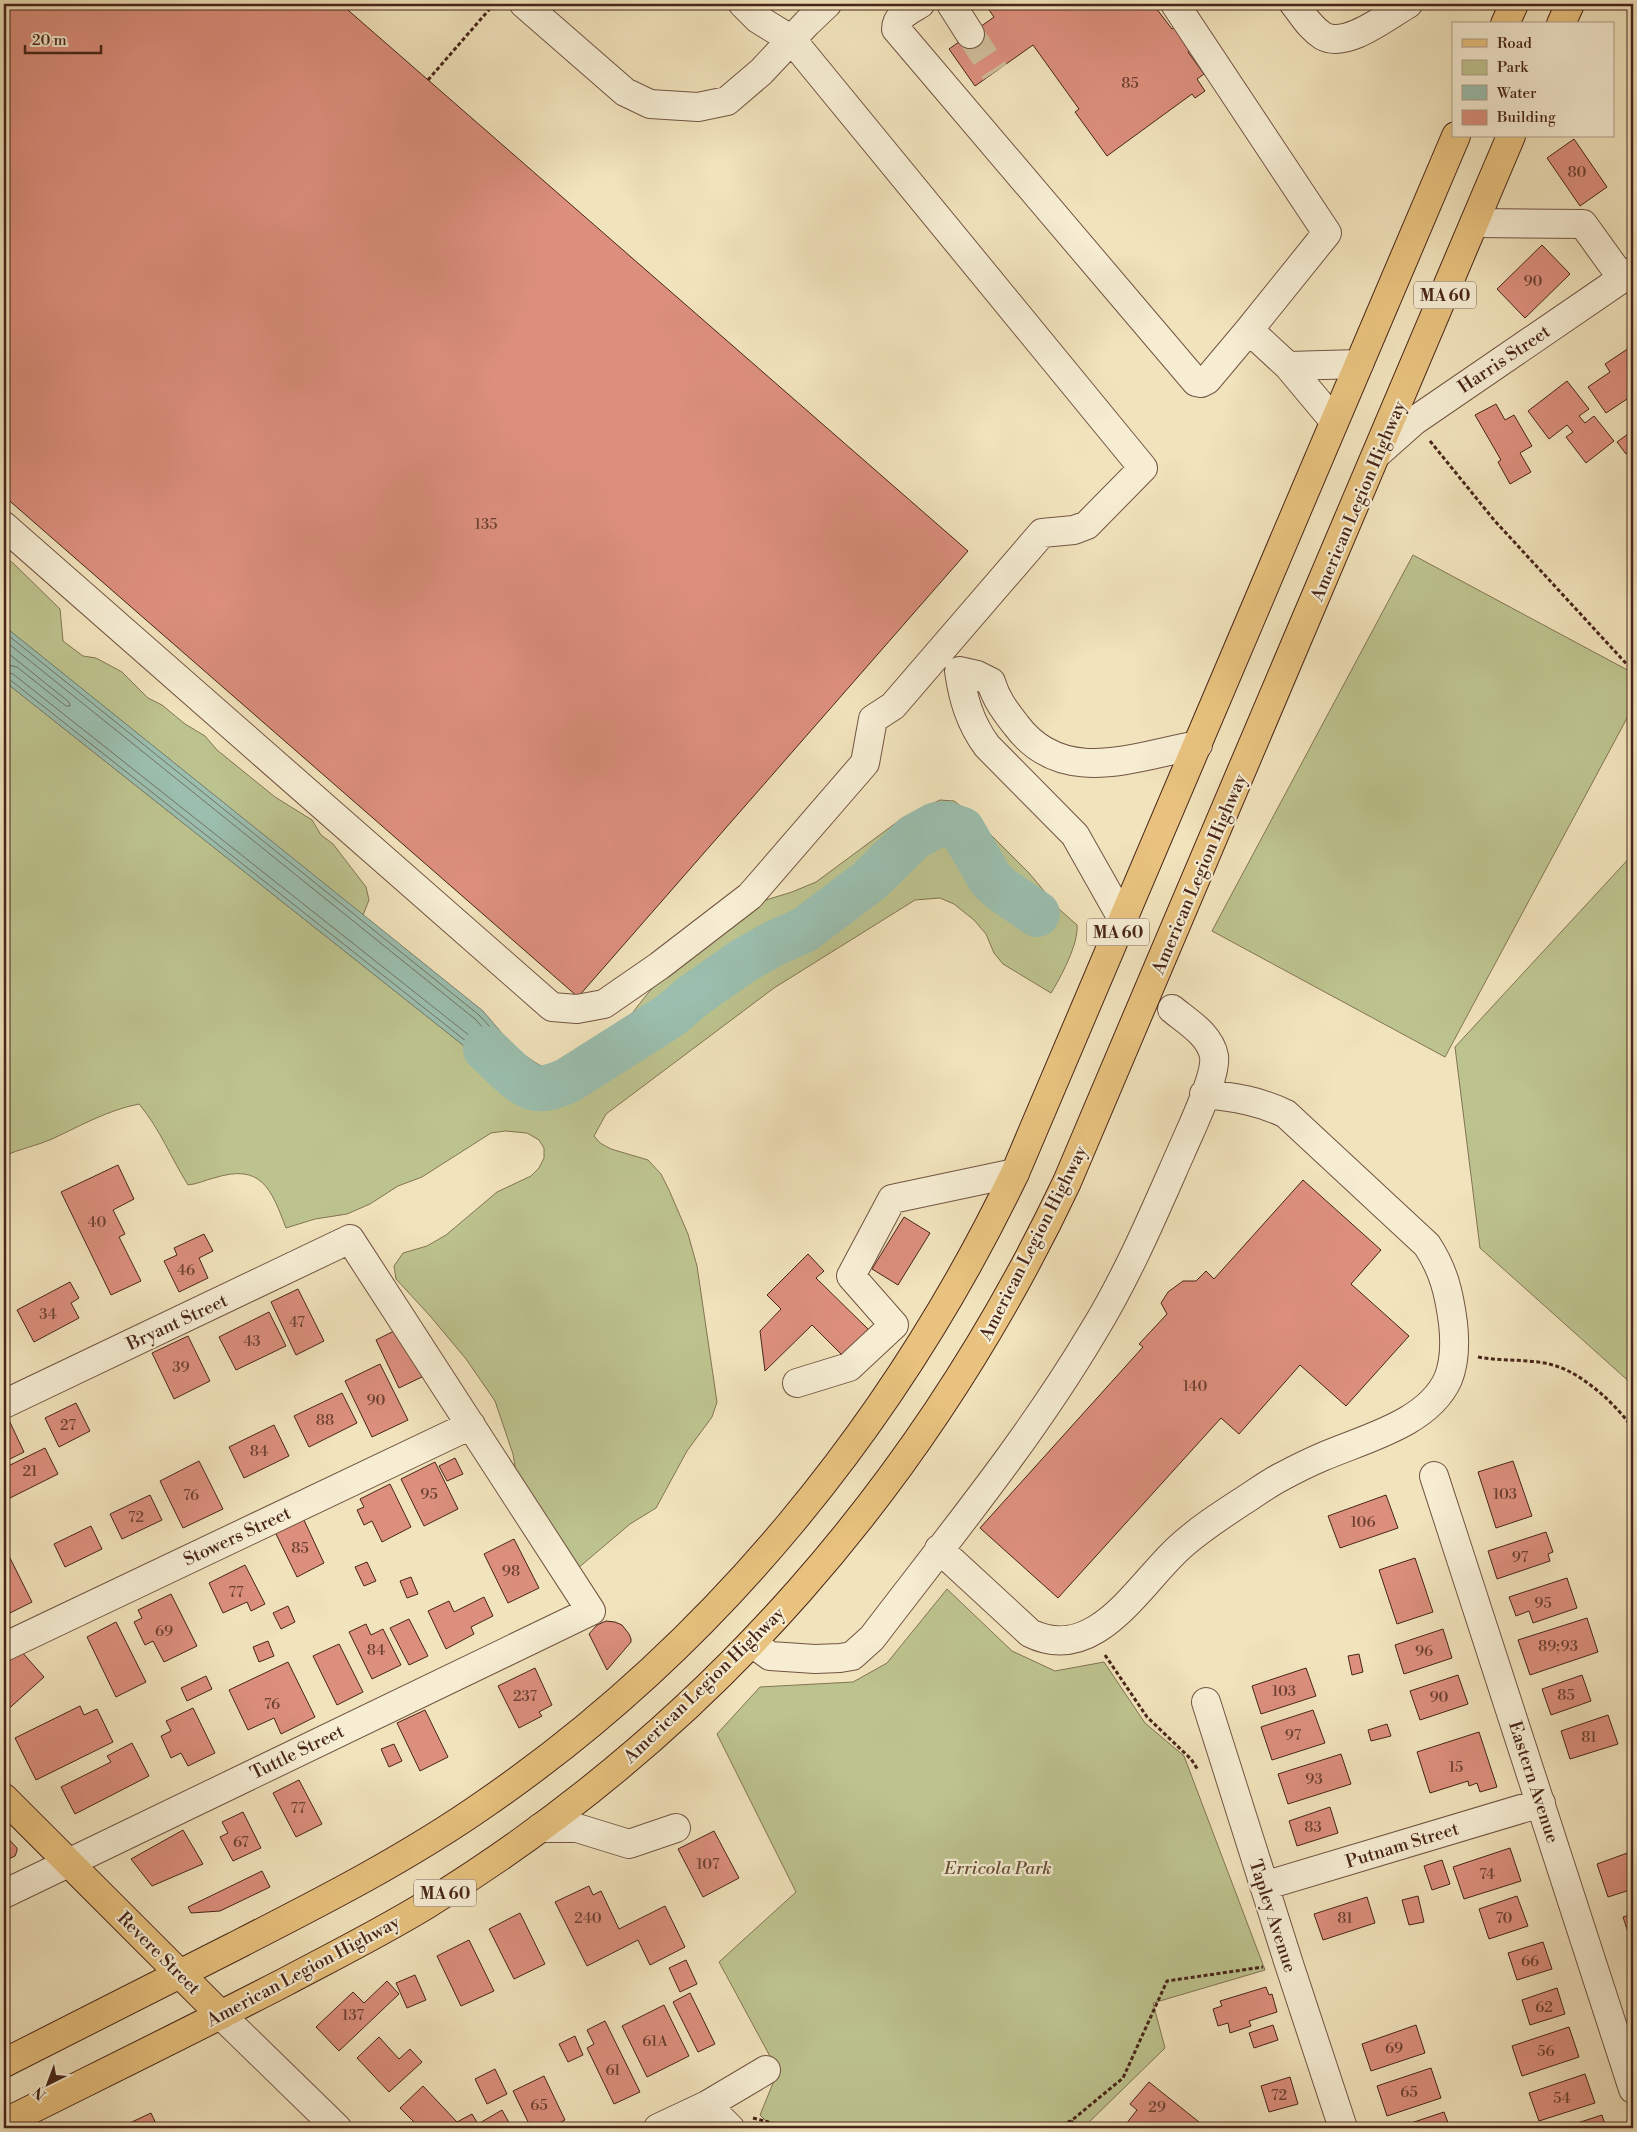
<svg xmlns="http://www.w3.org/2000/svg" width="1637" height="2132" viewBox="0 0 1637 2132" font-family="'Libre Bodoni',serif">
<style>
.green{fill:#bdc38e;stroke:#827454}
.water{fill:#9bbeae;stroke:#7a8172}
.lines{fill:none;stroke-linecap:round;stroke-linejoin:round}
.shore{stroke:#727264;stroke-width:1}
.river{stroke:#9bbeae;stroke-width:46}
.building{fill:#dc8f7d;stroke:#482519}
.minor-tunnel{stroke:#cfbd9b;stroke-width:28;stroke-dasharray:28 14;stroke-linecap:butt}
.minor-casing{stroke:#725442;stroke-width:30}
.major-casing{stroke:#482519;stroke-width:30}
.highway-casing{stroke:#482519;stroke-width:30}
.path{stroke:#482519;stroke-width:3;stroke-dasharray:4 2.5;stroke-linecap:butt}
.minor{stroke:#f6edd3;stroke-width:28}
.major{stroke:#e8c27e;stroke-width:28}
.highway{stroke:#e8c27e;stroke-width:28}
.labels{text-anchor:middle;stroke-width:4.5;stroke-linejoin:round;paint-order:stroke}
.number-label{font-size:15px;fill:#6d4032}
.shield{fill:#f6edd3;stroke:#7c6151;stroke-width:1}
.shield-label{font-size:16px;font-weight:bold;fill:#482519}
.street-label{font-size:18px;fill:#482519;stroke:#f6edd3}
.park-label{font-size:18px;font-style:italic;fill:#654c36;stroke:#f6edd3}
</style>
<rect width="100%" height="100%" fill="#f1e3bc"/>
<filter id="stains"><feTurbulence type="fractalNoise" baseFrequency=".004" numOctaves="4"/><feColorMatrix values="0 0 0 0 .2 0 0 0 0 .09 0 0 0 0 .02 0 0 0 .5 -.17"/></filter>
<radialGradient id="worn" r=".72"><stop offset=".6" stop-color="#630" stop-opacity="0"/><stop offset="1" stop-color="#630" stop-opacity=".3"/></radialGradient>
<path class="green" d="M1413,555L1633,673V707L1445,1057L1212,931Z
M4,556L14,564L60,609L63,641L83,656L96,658L122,672L148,698L162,705L185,724L205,736L217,750L275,797L312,820L321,835L333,844L366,887L369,900L363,915L4,626Z
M4,681L468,1049C483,1083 502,1080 534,1090L543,1067C558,1070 566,1067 580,1060C619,1041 630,1011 658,982L743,907L792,892L816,882L904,817L940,800L954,801L966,810L1029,873L1060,910L1077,925C1079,943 1061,977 1051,993L1003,964L994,953L986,934L974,920L954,904L940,898L915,900L774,988L606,1114L594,1136L600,1143L611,1149L648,1160L661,1174L669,1190L688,1234L697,1266L717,1402L712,1417L687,1451L656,1508L630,1524L577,1569L517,1478L513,1454L495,1401L466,1359L431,1317L396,1279L394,1266L403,1253L427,1246L446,1235L497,1192L531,1176L539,1168L544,1158V1148L539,1140L527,1133L505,1131L491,1133L422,1177L398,1186L370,1204L347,1214L315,1219L286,1228C271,1188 261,1163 214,1178C205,1180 198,1184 188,1185C171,1158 160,1129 139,1104C108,1110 80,1126 52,1139C36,1146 19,1149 4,1156Z
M1633,854V1385L1480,1248L1455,1047Z
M947,1589L1012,1651L1055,1671L1104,1662L1145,1723L1184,1756L1265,1970L1153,2003L1165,2048L1083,2128H773L760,2115L778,2071L719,1962L796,1892L717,1734L760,1687L853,1682L887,1663Z"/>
<path class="water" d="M4,626L483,1011C501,1032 518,1054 543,1067L534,1090L528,1095H509L500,1080C483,1075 475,1065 468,1049L4,681Z"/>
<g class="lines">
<path class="shore" d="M4,632L479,1015L514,1053L536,1069L530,1086L526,1090L512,1089L503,1076L491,1072L481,1063L471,1045L9,679L4,677
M4,640L475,1019L510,1057L528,1072L525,1083H516L507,1071L495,1066L486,1059L475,1040L13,674L4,671
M4,650L69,702L70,706H66L17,667L4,664"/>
<path class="river" d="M486,1049C497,1059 518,1082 532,1087C544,1091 557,1085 567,1081L671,1015L693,996L743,961L775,943L804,930L869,881L914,837L936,825L945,824L962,830L991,880L1001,889L1037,914"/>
</g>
<path class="building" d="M4,4H341L968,551L578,997L4,496Z
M985,4H1153L1172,29L1177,25L1194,48L1188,52L1204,74L1197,79L1205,91L1195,98L1192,94L1107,156L1075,112L1079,109L1033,45L975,86L949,49L994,17Z
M1574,139L1607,187L1580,206L1547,158Z
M1542,245L1570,274L1525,318L1497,289Z
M1629,348L1633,354V395L1606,413L1588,387L1610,372L1605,364Z
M1567,381L1589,409L1579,416L1585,423L1594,416L1614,441L1586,463L1566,437L1573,432L1567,425L1549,439L1528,411Z
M1496,404L1505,420L1514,415L1532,446L1520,453L1531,472L1510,484L1498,462L1501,460L1475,415Z
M1632,431L1633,449L1626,454L1617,442Z
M118,1165L134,1199L113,1210L125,1234L119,1237L141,1281L111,1295L61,1192Z
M1303,1180L1381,1250L1351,1284L1409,1336L1346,1406L1300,1365L1239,1434L1221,1418L1058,1598L980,1528L1143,1347L1139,1344L1167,1314L1161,1303L1168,1292L1183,1281H1196L1206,1271L1214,1279Z
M904,1217L930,1233L898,1285L872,1269Z
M204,1234L213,1251L199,1258L208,1278L179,1292L164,1261L177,1255L174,1248Z
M808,1254L824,1271L816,1278L869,1330L843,1356L812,1325L765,1371L760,1331L781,1309L767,1295Z
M70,1282L79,1298L71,1303L79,1318L34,1342L17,1310Z
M298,1289L324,1341L296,1355L271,1302Z
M269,1312L286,1346L236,1370L219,1337Z
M402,1327L426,1375L399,1388L376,1340Z
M188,1336L210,1381L174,1399L152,1353Z
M380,1364L408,1420L372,1437L345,1381Z
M342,1393L357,1423L309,1447L294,1416Z
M76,1403L90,1431L59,1447L45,1418Z
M7,1416L24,1452L4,1462V1418Z
M274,1425L289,1456L244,1478L229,1447Z
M45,1448L58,1474L10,1498L4,1486V1468Z
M455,1458L463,1474L447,1481L439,1466Z
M199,1461L223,1509L183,1528L160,1481Z
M1513,1461L1532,1516L1496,1528L1478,1472Z
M435,1462L458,1509L424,1526L401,1479Z
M390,1484L411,1527L382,1542L372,1521L364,1525L357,1510L364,1507L360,1499Z
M150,1495L162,1520L122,1539L110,1514Z
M1386,1495L1398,1528L1340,1548L1328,1516Z
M303,1518L324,1563L297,1577L275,1532Z
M91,1526L102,1549L65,1567L54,1544Z
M1546,1532L1553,1552L1548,1554L1550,1561L1497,1579L1488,1551Z
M514,1539L539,1588L508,1603L484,1554Z
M8,1554L32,1602L4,1616V1556Z
M1415,1558L1433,1612L1397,1624L1379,1570Z
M367,1562L376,1581L364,1586L355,1567Z
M245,1565L265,1604L251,1611L247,1602L223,1613L209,1583Z
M411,1577L418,1594L407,1598L400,1581Z
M1567,1578L1577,1608L1533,1623L1529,1611L1516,1616L1509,1597Z
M171,1594L197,1646L164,1662L153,1641L145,1645L134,1622L142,1618L138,1610Z
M484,1597L493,1616L471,1627L474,1634L446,1649L428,1611L449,1601L454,1612Z
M288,1606L295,1622L281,1629L273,1613Z
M1587,1618L1598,1652L1530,1675L1518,1640Z
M409,1619L428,1656L409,1665L390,1628Z
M606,1621L615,1622L622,1625L629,1634L631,1639V1642L607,1670L589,1634L597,1625Z
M116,1622L146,1682L116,1697L87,1637Z
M366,1624L371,1635L383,1629L401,1665L372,1679L349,1632Z
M1443,1629L1452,1658L1404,1674L1395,1645Z
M268,1641L274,1656L259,1662L253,1647Z
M339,1644L363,1692L337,1705L313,1656Z
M21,1651L44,1677L4,1713V1666Z
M1359,1654L1363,1672L1352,1675L1348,1656Z
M288,1662L315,1717L281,1734L274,1718L248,1730L229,1690Z
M535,1668L552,1705L539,1712L542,1716L519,1728L498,1686Z
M1306,1668L1316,1696L1261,1714L1252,1686Z
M1458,1675L1468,1704L1420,1720L1410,1691Z
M1582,1675L1591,1701L1551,1715L1542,1689Z
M206,1676L212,1689L187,1701L181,1688Z
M80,1706L84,1715L97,1709L113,1742L36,1780L15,1738Z
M193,1708L215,1753L188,1766L181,1753L171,1758L161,1736L171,1731L166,1721Z
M425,1710L448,1757L420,1771L397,1723Z
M1313,1710L1325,1743L1272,1760L1261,1727Z
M1608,1715L1618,1744L1570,1759L1561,1731Z
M1387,1724L1391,1736L1371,1741L1368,1730Z
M1479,1732L1497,1787L1480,1792L1477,1783L1469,1786L1468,1781L1430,1793L1417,1752Z
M132,1743L149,1776L75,1814L61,1787L111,1762L107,1756Z
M394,1744L402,1761L389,1767L381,1749Z
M1341,1754L1351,1784L1288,1804L1278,1774Z
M299,1780L322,1824L296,1837L273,1793Z
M1330,1807L1338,1833L1297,1846L1289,1821Z
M243,1812L261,1848L233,1861L220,1837L228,1833L222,1822Z
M183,1830L203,1864L152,1886L131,1859Z
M714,1831L739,1878L703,1897L678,1849Z
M4,1834L17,1848V1851L15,1856L4,1861Z
M1510,1848L1521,1881L1464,1899L1453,1867Z
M1633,1851V1889L1608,1897L1597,1864Z
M1442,1860L1450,1884L1432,1890L1424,1866Z
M262,1871L270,1887L220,1911L191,1913L188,1907Z
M589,1886L593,1895L601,1891L619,1929L665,1906L685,1947L650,1965L638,1940L587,1966L555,1902Z
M1418,1896L1424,1922L1409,1925L1402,1900Z
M1517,1896L1528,1926L1489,1939L1479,1909Z
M1367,1897L1375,1923L1323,1940L1314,1914Z
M520,1913L545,1964L514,1979L489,1929Z
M1633,1914V1948L1623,1917Z
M469,1940L494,1991L461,2006L437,1956Z
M1543,1942L1552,1969L1517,1980L1508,1953Z
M686,1960L697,1984L680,1992L669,1968Z
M415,1975L426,2000L407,2008L396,1983Z
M387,1981L399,1994L339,2051L316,2027L353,1992L364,2003Z
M1266,1987L1269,1995L1272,1994L1277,2012L1249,2021L1251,2026L1230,2033L1228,2023L1218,2026L1213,2009L1222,2006L1220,2001Z
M1557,1988L1565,2014L1530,2025L1522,2000Z
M690,1993L715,2044L698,2052L673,2002Z
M664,2005L689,2056L647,2077L622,2026Z
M605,2021L640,2092L614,2104L587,2048L594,2044L587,2030Z
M1273,2025L1278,2040L1254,2048L1249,2033Z
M1416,2025L1425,2053L1371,2071L1362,2044Z
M1569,2027L1579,2057L1522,2076L1512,2046Z
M575,2036L583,2055L568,2062L559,2044Z
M379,2037L399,2059L410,2049L422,2062L389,2092L357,2058Z
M1431,2068L1441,2098L1387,2116L1377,2086Z
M495,2069L507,2094L487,2104L475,2079Z
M1585,2074L1595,2103L1539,2121L1529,2093Z
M544,2076L565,2120L549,2128H531L513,2091Z
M1290,2077L1298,2104L1269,2112L1261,2086Z
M1149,2082L1204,2126L1202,2128H1131L1126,2124L1137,2110L1130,2104Z
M423,2086L457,2122L472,2114L478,2124L502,2110L512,2128H420L400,2108Z
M1444,2112L1450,2128H1396Z
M151,2113L158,2128H119Z
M1602,2115L1606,2128H1562Z"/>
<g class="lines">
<path class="minor-tunnel" d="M970,34L995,72"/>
<g class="minor-casing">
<path id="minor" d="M524,4L625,92L650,104L698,107L727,101L761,72L807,23L827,4
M920,4C910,10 896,16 896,29L1196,382L1201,383L1207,380L1249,330
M951,4L970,34
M1175,4L1327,233L1249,330L1288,366L1334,421
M1294,4C1303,15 1310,28 1323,36C1346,49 1387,16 1408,4
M1475,223L1583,224L1622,278
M1288,366L1359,364
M1378,453L1414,421L1633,271
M4,526L552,1007L577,1009L604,1004L659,966L750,896L865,763L873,719L893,706L1042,533L1074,530L1087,525L1143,468L792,40L758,19L743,4
M1123,920L1075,835L987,746C970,723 963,699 959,671L977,675L991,682C996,699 1005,711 1016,725C1063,788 1135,756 1198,745
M797,1383L849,1367L894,1325L851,1276L892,1199L1015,1173
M4,1404L350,1239L591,1611L4,1894
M1434,1476L1633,2089
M939,1549L1030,1633C1096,1666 1140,1582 1181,1546C1201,1528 1223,1514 1246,1499C1257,1492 1269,1483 1281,1477C1294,1470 1308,1463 1322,1457C1363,1439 1428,1424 1448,1379C1455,1362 1455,1341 1453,1323C1449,1293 1444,1271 1427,1245L1286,1114C1260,1101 1234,1097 1204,1094
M752,1643L770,1656L815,1659L840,1658L852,1656L872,1638C948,1538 1029,1440 1093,1332C1128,1275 1154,1213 1181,1152C1190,1131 1217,1076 1214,1056C1210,1035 1188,1022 1172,1009
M4,1647L471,1425
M1206,1702L1289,1964L1343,2128
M540,1828H577L629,1844L676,1828
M1264,1886L1541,1803
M221,2015L337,2128
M707,2105L730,2128
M658,2128L707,2105L766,2070"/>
</g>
<g class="major-casing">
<path id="major" d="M4,1798L221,2015"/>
</g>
<g class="highway-casing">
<path id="highway" d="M1505,24L1514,4
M1561,24L1570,4
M4,2063C80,2025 156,1986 233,1947C319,1903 406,1859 486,1803C715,1645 895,1423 1015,1173L1456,136
M4,2123C98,2076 192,2030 285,1982C332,1957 380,1933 426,1905C709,1731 925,1482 1067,1182L1511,136"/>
</g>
<path class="path" d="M428,80L494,4
M1430,441L1494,520L1633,671
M1478,1357C1504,1362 1531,1358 1556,1366C1583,1374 1618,1406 1633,1429
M1105,1655L1147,1717L1191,1759L1198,1770
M753,2118L791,2128
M1071,2121L1079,2128
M1049,2128L1071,2121L1123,2078L1167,1981L1263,1967"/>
<use href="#minor" class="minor"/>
<use href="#major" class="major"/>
<use href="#highway" class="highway"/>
</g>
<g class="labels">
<g class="number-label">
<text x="1130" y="88">85</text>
<text x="1577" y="177">80</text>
<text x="1533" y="286">90</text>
<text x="486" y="529">135</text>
<text x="97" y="1227">40</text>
<text x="186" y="1275">46</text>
<text x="48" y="1319">34</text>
<text x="297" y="1327">47</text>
<text x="252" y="1346">43</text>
<text x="181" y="1372">39</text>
<text x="1195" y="1391">140</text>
<text x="376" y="1405">90</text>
<text x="325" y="1425">88</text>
<text x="68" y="1430">27</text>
<text x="259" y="1456">84</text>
<text x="30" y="1476">21</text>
<text x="429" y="1499">95</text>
<text x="1505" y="1499">103</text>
<text x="191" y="1500">76</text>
<text x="136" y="1522">72</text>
<text x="1363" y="1527">106</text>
<text x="300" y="1553">85</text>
<text x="1520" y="1562">97</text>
<text x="511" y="1576">98</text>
<text x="236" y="1597">77</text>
<text x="1543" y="1608">95</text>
<text x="164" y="1636">69</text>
<text x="1558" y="1651">89;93</text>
<text x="376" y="1655">84</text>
<text x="1424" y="1656">96</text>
<text x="1284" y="1696">103</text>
<text x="1566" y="1700">85</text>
<text x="525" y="1701">237</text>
<text x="1439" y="1702">90</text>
<text x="272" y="1709">76</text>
<text x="1293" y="1740">97</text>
<text x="1589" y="1742">81</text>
<text x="1456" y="1772">15</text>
<text x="1314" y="1784">93</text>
<text x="298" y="1813">77</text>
<text x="1313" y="1832">83</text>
<text x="241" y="1847">67</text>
<text x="708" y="1869">107</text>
<text x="1487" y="1879">74</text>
<text x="588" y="1923">240</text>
<text x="1345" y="1923">81</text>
<text x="1504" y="1923">70</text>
<text x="1530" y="1966">66</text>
<text x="1544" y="2012">62</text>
<text x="353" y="2020">137</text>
<text x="655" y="2046">61A</text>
<text x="1394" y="2053">69</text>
<text x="1546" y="2056">56</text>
<text x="613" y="2075">61</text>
<text x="1409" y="2097">65</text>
<text x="1279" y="2100">72</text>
<text x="1562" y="2103">54</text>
<text x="539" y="2110">65</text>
<text x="1157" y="2112">29</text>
</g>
<g class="shield">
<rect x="1414" y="281.5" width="62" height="27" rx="4"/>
<rect x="1087" y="918.5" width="62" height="27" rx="4"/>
<rect x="414" y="1879.5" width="62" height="27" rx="4"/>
</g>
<g class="shield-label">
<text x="1445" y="301">MA 60</text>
<text x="1118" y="938">MA 60</text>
<text x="445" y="1899">MA 60</text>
</g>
<g class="street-label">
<text transform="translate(1504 359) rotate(-34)" y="6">Harris Street</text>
<text transform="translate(1358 501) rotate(-67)" y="6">American Legion Highway</text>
<text transform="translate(1199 874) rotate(-67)" y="6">American Legion Highway</text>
<text transform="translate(1033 1243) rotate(-63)" y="6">American Legion Highway</text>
<text transform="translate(177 1322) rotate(-25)" y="6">Bryant Street</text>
<text transform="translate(237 1536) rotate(-25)" y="6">Stowers Street</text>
<text transform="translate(704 1685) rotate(-44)" y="6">American Legion Highway</text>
<text transform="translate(297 1752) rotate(-26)" y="6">Tuttle Street</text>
<text transform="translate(1534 1782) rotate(72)" y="6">Eastern Avenue</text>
<text transform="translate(1402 1845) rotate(-17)" y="6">Putnam Street</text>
<text transform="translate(1273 1916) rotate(72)" y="6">Tapley Avenue</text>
<text transform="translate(159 1953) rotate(45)" y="6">Revere Street</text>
<text transform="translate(303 1971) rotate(-28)" y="6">American Legion Highway</text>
</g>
<g class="park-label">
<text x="998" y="1874">Erricola Park</text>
</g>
</g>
<rect width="1637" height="2132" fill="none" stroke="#f1e3bc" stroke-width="20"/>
<rect x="5" y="5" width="1627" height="2122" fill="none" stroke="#482519" stroke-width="2.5"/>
<rect x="10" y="10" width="1617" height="2112" fill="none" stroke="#482519"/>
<rect x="1452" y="22" width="162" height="115" fill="#f6edd3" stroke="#b09d89"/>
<rect x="1462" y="39" width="25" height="8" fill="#e8c27e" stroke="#b09d89"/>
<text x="1497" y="48" font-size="15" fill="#482519">Road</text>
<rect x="1462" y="60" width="25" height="15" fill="#bdc38e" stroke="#b09d89"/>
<text x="1497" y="72" font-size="15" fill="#482519">Park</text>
<rect x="1462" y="85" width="25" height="15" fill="#9bbeae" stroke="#b09d89"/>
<text x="1497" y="98" font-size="15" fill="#482519">Water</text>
<rect x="1462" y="110" width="25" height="15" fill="#dc8f7d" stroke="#b09d89"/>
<text x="1497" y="122" font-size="15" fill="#482519">Building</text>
<g transform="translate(48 2084) rotate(222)" stroke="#f6edd3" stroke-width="4" paint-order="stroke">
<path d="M0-4L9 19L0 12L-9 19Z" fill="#482519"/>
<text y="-8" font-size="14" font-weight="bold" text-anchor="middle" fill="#482519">N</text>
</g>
<path d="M25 45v8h76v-8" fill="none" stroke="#482519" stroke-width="2.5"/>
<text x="32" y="45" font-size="15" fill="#482519" stroke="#f6edd3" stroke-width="4" paint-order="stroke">20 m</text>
<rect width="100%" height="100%" filter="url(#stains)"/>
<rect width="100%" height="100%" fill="url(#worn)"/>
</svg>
